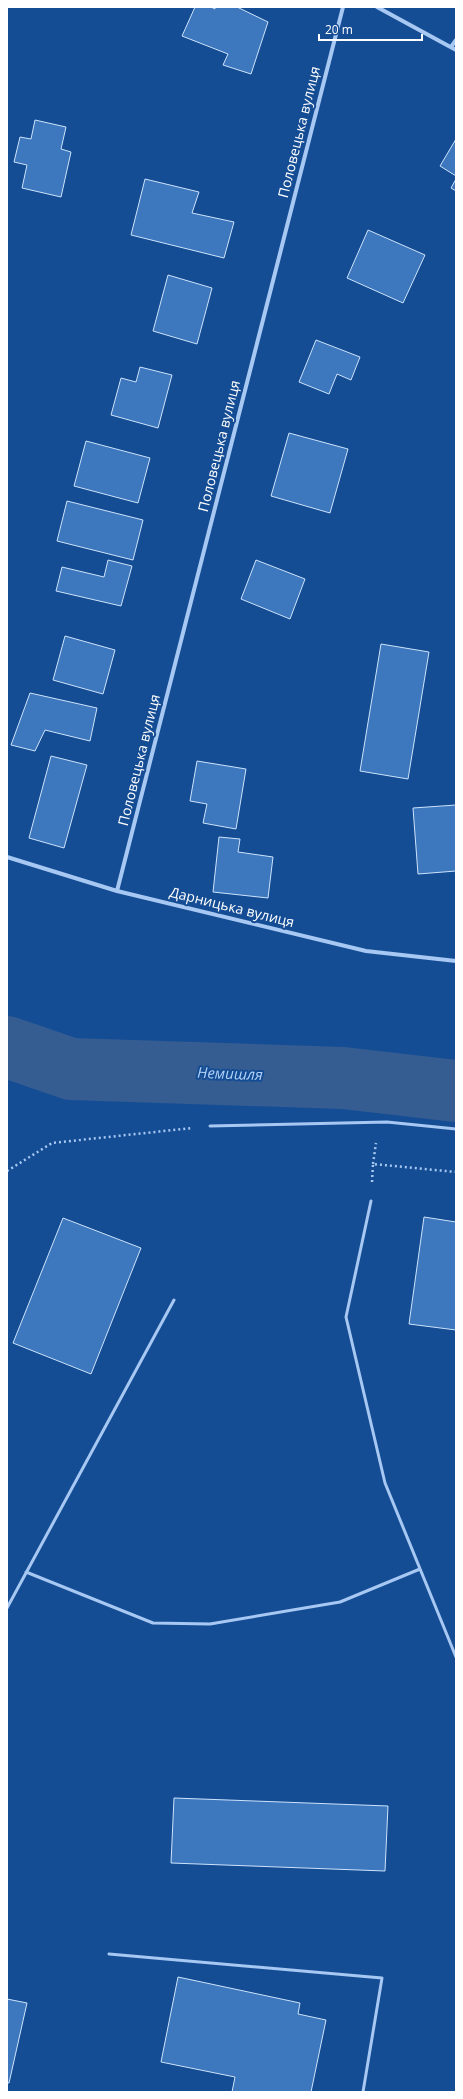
<svg xmlns="http://www.w3.org/2000/svg" width="463" height="2099" viewBox="0 0 463 2099" font-family="'Open Sans',sans-serif">
<style>
.lines{fill:none;stroke-linecap:round;stroke-linejoin:round}
.river{stroke:#355d92;stroke-width:62}
.building{fill:#3d77bd;stroke:#cde3fc}
.path{stroke:#a6c8f2;stroke-width:2.5;stroke-dasharray:2 3;stroke-linecap:butt}
.service{stroke:#a6c8f2;stroke-width:3}
.minor{stroke:#a6c8f2;stroke-width:4}
.labels{text-anchor:middle;stroke-width:4;stroke-linejoin:round;paint-order:stroke}
.street-label{font-size:14px;fill:#fff;stroke:#154d95}
.water-label{font-size:15px;font-style:italic;fill:#b2d2f8;stroke:#154d95}
</style>
<rect width="100%" height="100%" fill="#154d95"/>
<g class="lines">
<path class="river" d="M7,1047L71,1069L343,1078L456,1091"/>
</g>
<path class="building" d="M195,7H211L215,9V7H237L268,22L251,74L223,65L228,54L182,36Z
M35,120L66,127L61,149L71,152L61,197L22,188L27,165L14,162L20,137L31,139Z
M456,139V176L440,166Z
M145,179L199,192L192,213L234,222L224,258L131,235Z
M456,179V191L451,188Z
M368,230L425,255L403,303L347,278Z
M168,275L212,288L197,344L153,331Z
M316,340L360,357L351,380L337,374L329,394L299,382Z
M140,367L172,375L158,428L111,415L121,378L136,382Z
M289,433L348,449L330,513L271,496Z
M86,441L150,458L138,503L74,486Z
M67,501L143,520L133,560L57,541Z
M108,560L132,566L121,606L56,591L62,567L104,577Z
M256,560L305,579L290,619L241,599Z
M65,636L115,650L103,694L53,680Z
M381,644L429,652L408,779L360,771Z
M30,693L97,708L90,741L45,730L35,751L11,745Z
M51,756L87,765L64,848L29,838Z
M197,761L246,769L236,829L203,823L207,804L190,801Z
M456,805V871L418,874L413,808Z
M219,837L240,839L238,852L273,857L268,898L213,892Z
M424,1217L456,1222V1330L409,1324Z
M63,1218L141,1248L91,1374L13,1343Z
M174,1798L388,1806L385,1871L171,1863Z
M178,1977L300,2003L298,2014L326,2020L311,2092H232L235,2077L161,2062Z
M7,1999L27,2003L9,2083H7Z"/>
<g class="lines">
<path class="path" d="M373,1164L376,1143
M7,1171L52,1143L192,1128
M372,1182L373,1164L456,1172"/>
<path class="service" d="M210,1126L387,1122L456,1129
M371,1201L346,1317L385,1483L456,1657
M26,1572L153,1623L210,1624L340,1602L420,1569
M7,1608L174,1300
M109,1954L382,1978L363,2092"/>
<path class="minor" d="M377,7L456,50
M451,47L456,40
M7,857L117,891L366,951L456,961
M117,891L343,7"/>
</g>
<g class="labels">
<g class="street-label">
<text transform="translate(299 132) rotate(-76)" y="5">Половецька вулиця</text>
<text transform="translate(219 446) rotate(-76)" y="5">Половецька вулиця</text>
<text transform="translate(139 760) rotate(-76)" y="5">Половецька вулиця</text>
<text transform="translate(232 907) rotate(14)" y="5">Дарницька вулиця</text>
</g>
<g class="water-label">
<text transform="translate(230 1074) rotate(2)" y="5">Немишля</text>
</g>
</g>
<rect width="463" height="2099" fill="none" stroke="#ffffff" stroke-width="16"/>
<path d="M319 34v6h103v-6" fill="none" stroke="#ffffff" stroke-width="2"/>
<text x="325" y="34" font-size="12" fill="#ffffff" stroke="#154d95" stroke-width="3" paint-order="stroke">20 m</text>
</svg>
